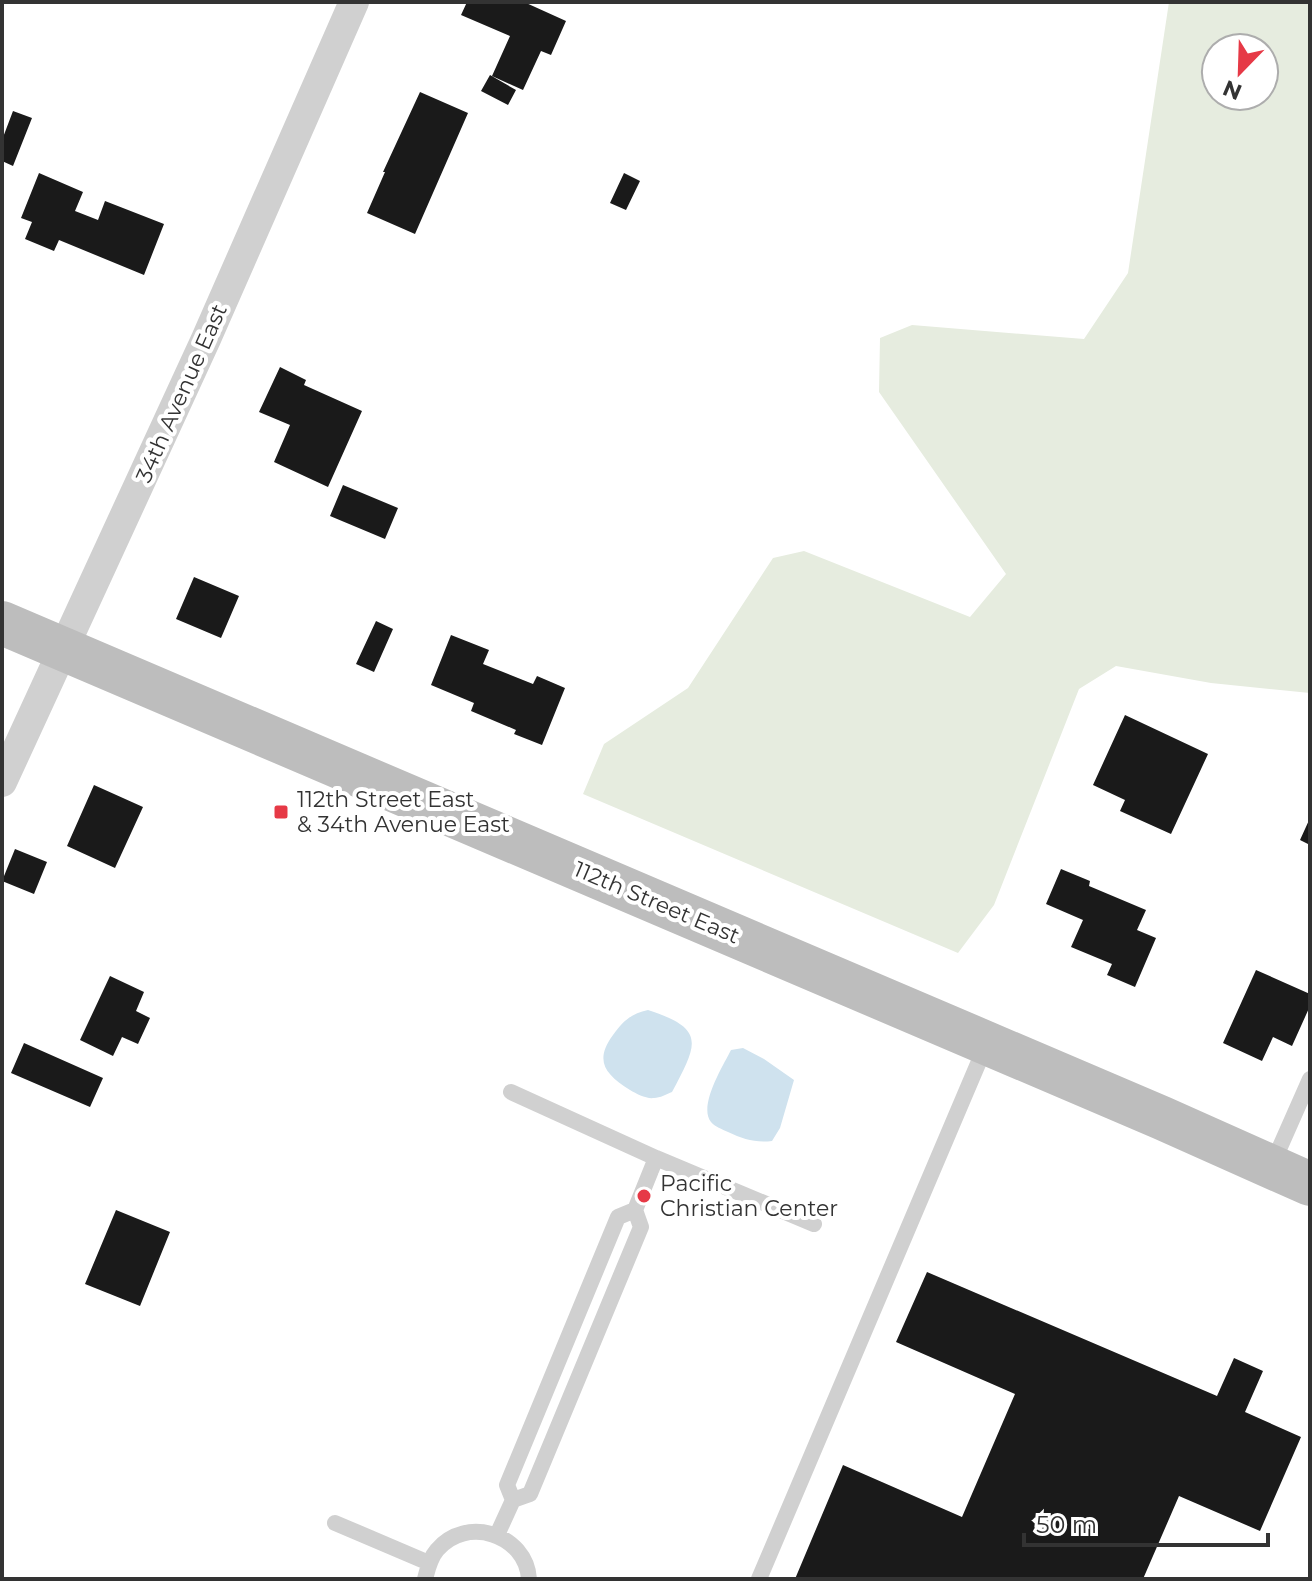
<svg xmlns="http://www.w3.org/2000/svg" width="1312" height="1581" viewBox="0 0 1312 1581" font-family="Montserrat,sans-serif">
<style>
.green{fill:#e6ecdf;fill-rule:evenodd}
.water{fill:#cfe2ee}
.building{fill:#1a1a1a}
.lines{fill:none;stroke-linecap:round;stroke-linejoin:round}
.lane{stroke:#d0d0d0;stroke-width:16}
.street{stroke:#d0d0d0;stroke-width:30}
.secondary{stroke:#bdbdbd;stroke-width:44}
.poi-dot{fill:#e63946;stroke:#fff;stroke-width:3}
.labels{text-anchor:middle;stroke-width:8;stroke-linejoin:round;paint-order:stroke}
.street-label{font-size:22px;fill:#333;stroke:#fff}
.poi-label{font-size:22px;fill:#333;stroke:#fff;text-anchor:start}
</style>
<rect width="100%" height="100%" fill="#fff"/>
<path class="green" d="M1169,2H1310V693L1211,683L1116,666L1079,689L994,905L958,953L583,794L604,744L688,688L773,558L804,551L970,617L1006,574L879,392L880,338L912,325L1084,339L1128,273ZM1216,48H1264V96H1216Z"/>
<path class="water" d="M648,1010C706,1029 698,1043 672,1092C667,1094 660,1098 654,1098C646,1099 637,1094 630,1090C605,1074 594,1061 613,1035C624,1020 631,1014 648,1010Z
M743,1048L764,1059L794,1080L780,1128L772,1141C755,1143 743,1139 728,1132C722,1129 715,1127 711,1122C698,1106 723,1066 731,1050Z"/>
<path class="building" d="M467,2H524L566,21L551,55L541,51L523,90L492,76L510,36L461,15Z
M490,75L516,90L508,105L481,91Z
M420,92L468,113L415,234L367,213L385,172H383Z
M13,111L32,118L13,166L2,161V140Z
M39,173L83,192L75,211L98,220L105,201L164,224L144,275L59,240L54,251L25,239L32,222L21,218Z
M624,173L640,181L626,210L610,203Z
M280,367L306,380L304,385L362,411L328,487L274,462L290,425L259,412Z
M343,485L398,508L385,539L330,516Z
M194,577L239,596L221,638L176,619Z
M376,621L393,629L374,672L356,664Z
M451,635L489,650L483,664L533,684L537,676L565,688L542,745L514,734L516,730L471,711L474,703L431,685Z
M1125,715L1208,754L1171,834L1120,811L1125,800L1093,785Z
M94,785L143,807L115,868L67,846Z
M1310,818V845L1300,840Z
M15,849L47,862L34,894L2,881Z
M1061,869L1090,881L1089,886L1146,910L1137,930L1156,938L1135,987L1107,975L1112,964L1071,947L1083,920L1046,904Z
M1256,970L1310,994V1006L1292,1046L1273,1037L1262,1061L1223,1043Z
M110,976L144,992L136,1011L150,1018L138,1044L122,1037L113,1056L80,1040Z
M24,1043L103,1078L90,1107L11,1073Z
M116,1210L170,1232L140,1306L85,1284Z
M927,1272L1217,1396L1234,1358L1263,1371L1245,1412L1301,1437L1260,1531L1179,1496L1143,1579H795L843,1465L962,1517L1015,1394L896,1342Z"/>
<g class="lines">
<path class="lane" d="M511,1092L656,1158L814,1224
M1272,1165L1310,1079
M513,1500L530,1494L641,1227L635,1210L656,1158
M335,1523L429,1563
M497,1535L513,1500L507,1485L618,1217L635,1210
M425,1579C428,1568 430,1558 437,1550C466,1515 526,1534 529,1579
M759,1579L986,1045"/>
<path class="street" d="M2,782L206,339L354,2"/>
<path class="secondary" d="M2,623L1162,1118L1310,1184"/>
</g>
<g class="poi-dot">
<rect x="273" y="804" width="16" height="16" rx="4"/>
<circle cx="644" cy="1196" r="8"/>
</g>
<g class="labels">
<g class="street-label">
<text transform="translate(181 393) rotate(-66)" y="8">34th Avenue East</text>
<text transform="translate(657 902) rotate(23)" y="8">112th Street East</text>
</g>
<g class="poi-label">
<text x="297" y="807">112th Street East<tspan x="297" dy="25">&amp; 34th Avenue East</tspan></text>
<text x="660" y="1191">Pacific<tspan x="660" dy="25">Christian Center</tspan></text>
</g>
</g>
<rect width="1312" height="1581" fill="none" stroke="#333333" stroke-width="8"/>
<g transform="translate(1240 72) rotate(203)"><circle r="38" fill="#ffffff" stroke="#adadad" stroke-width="2"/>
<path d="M0-6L14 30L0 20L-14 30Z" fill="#e63946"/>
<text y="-12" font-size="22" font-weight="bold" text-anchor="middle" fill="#333333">N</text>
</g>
<path d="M1024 1533v12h244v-12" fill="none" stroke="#333333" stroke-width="4"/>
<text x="1036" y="1533" font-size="24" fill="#333333" stroke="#ffffff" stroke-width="6" paint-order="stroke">50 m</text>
</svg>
